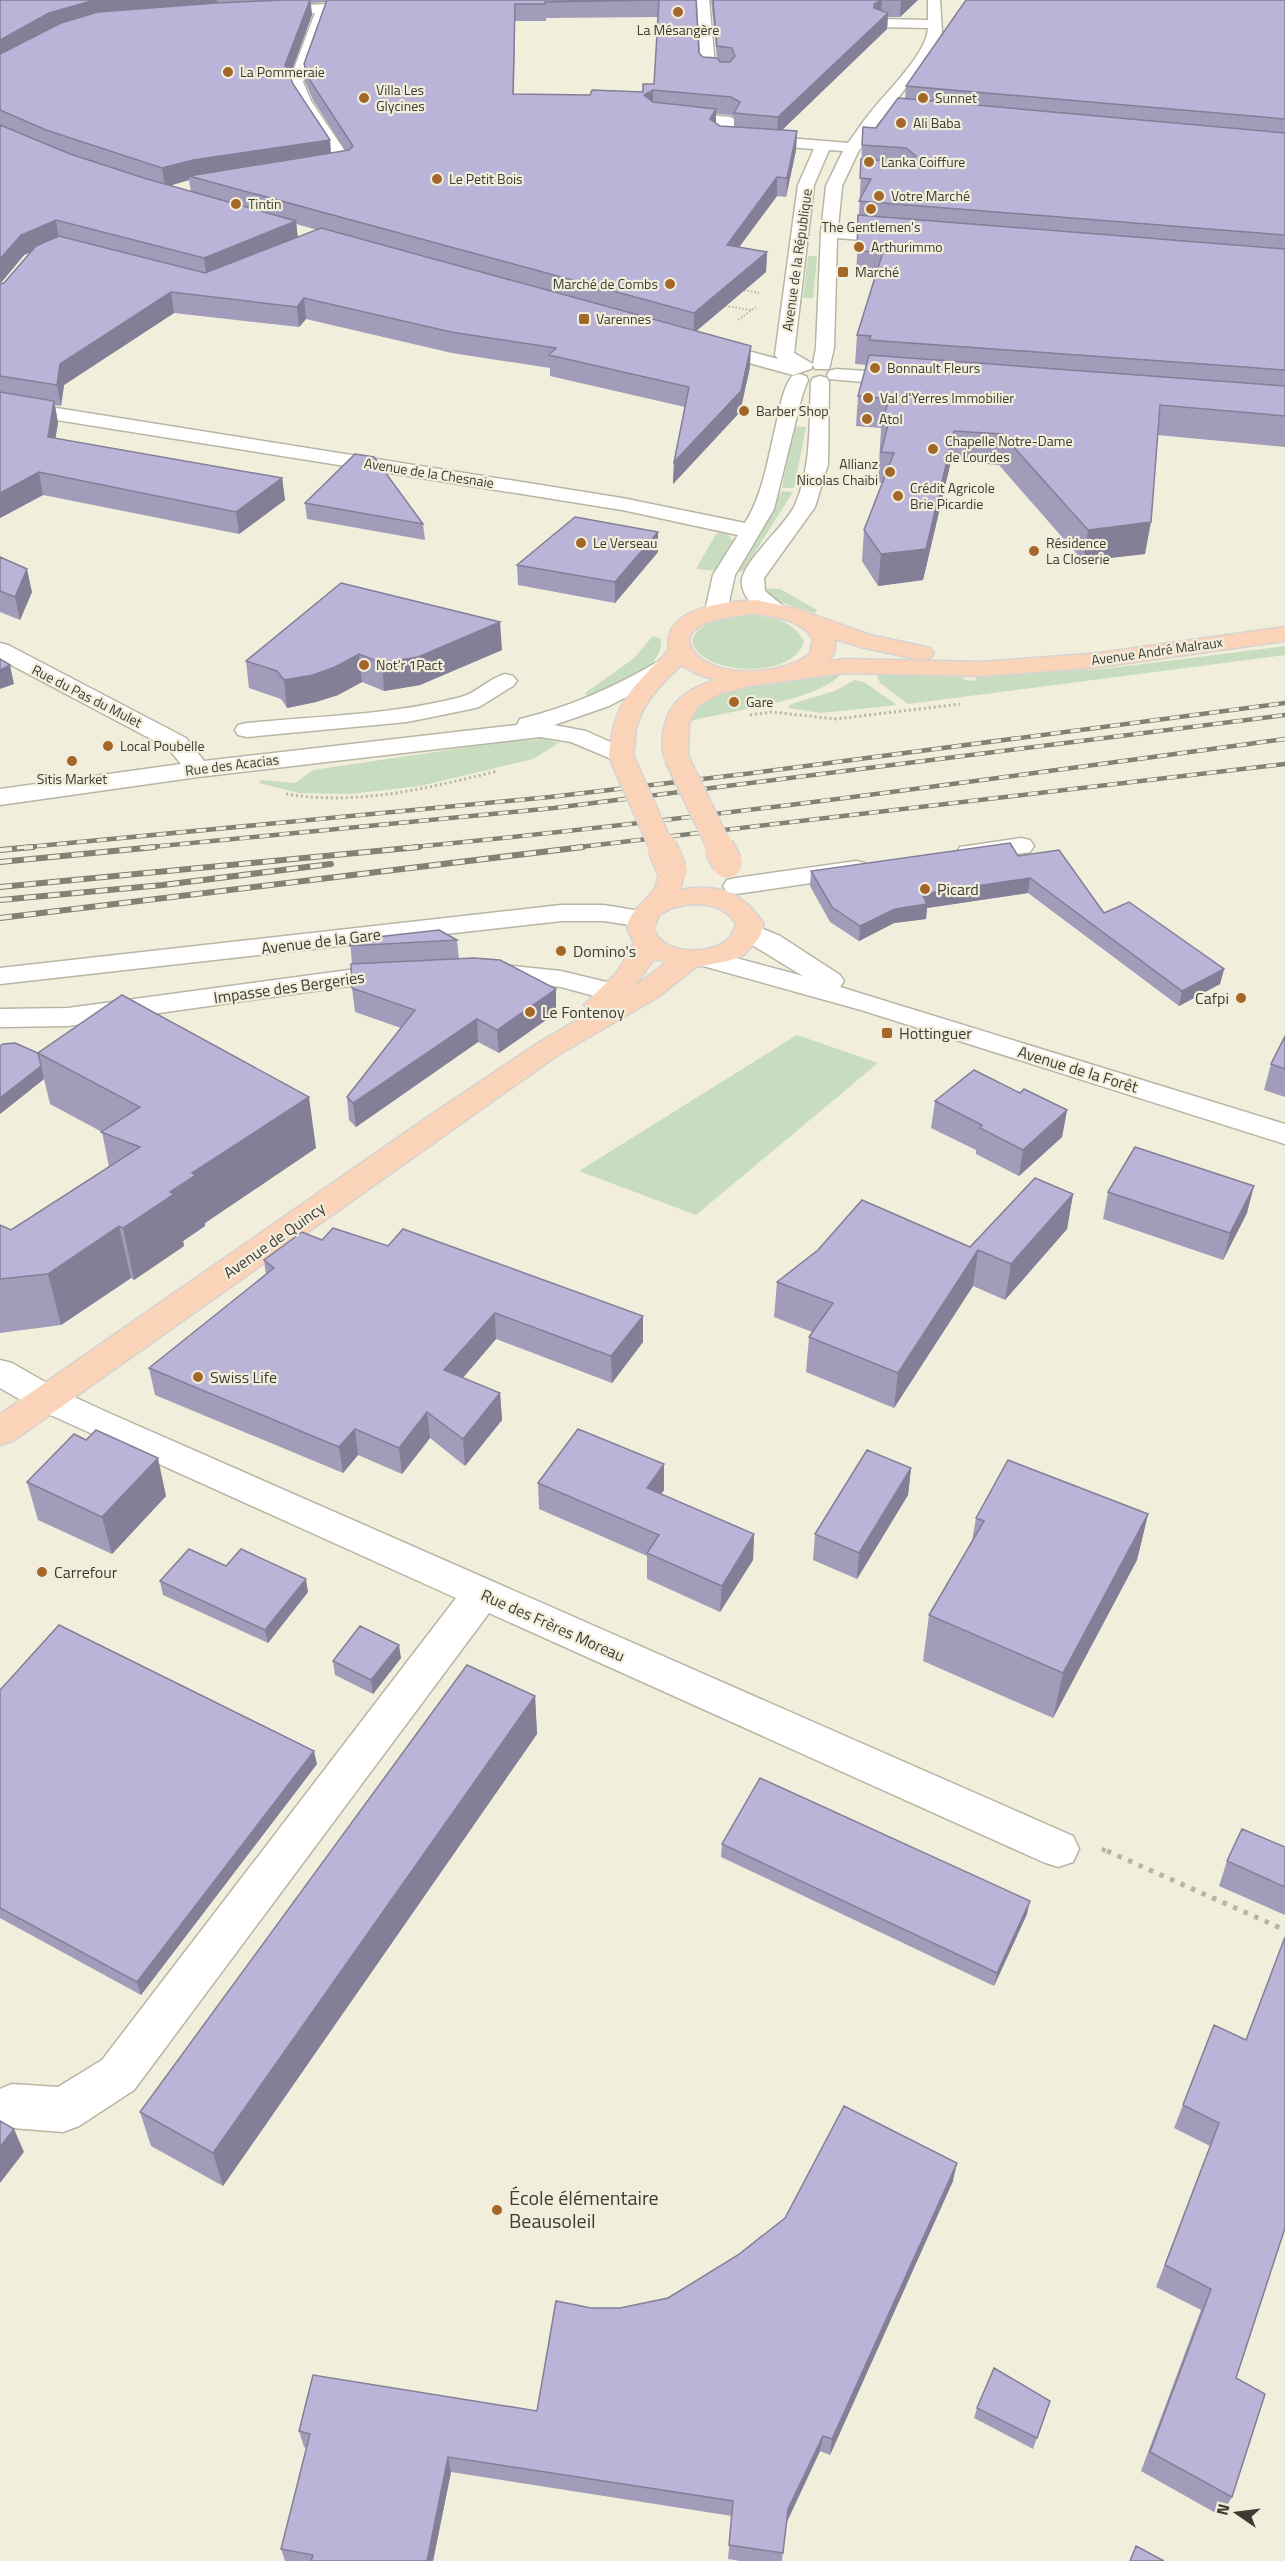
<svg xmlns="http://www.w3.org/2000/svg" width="1285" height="2561" viewBox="0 0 1285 2561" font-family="'Titillium Web',sans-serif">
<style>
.green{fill:#c8ddbf}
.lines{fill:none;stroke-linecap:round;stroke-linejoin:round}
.minor-casing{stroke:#b9b5a4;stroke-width:3}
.major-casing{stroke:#d4d4d2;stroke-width:3}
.path-far3{stroke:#b8b5a6;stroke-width:2;stroke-dasharray:1.5 2;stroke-linecap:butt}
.path-far2{stroke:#b8b5a6;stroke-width:3;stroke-dasharray:2 3;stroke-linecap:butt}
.path-far1{stroke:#b8b5a6;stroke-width:4.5;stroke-dasharray:4 5;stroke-linecap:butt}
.path{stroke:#b8b5a6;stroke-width:5;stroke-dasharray:4.5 7;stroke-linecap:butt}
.minor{fill:#fff;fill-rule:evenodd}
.major{fill:#fbd3b8;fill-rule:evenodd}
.rail-far1-casing{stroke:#838075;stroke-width:4.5}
.rail-casing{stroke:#838075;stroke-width:6}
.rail-far1{stroke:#f2eedc;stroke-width:3;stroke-dasharray:10;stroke-linecap:butt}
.rail{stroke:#f2eedc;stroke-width:4;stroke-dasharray:12;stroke-linecap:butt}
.major-bridge-far1-casing{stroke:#d4d4d2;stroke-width:26;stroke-linecap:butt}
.major-bridge-casing{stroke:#d4d4d2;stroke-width:32;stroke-linecap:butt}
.major-bridge-far1{stroke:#fbd3b8;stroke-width:23}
.major-bridge{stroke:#fbd3b8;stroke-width:29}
.wall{fill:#a09cba;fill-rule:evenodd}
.shaded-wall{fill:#827f97}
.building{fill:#bab5d8;stroke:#827f97;stroke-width:1.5;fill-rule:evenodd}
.poi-dot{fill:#a3672a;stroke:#f2eedc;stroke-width:2}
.labels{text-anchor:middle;stroke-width:4.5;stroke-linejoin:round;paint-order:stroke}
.far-poi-label{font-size:14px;fill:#3d3b34;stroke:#f2eedc;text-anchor:start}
.far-street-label{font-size:14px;fill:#3d3b34;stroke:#f2eedc}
.poi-label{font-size:16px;fill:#3d3b34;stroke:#f2eedc;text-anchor:start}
.street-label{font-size:16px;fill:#3d3b34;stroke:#f2eedc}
.near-poi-label{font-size:20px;fill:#3d3b34;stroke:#f2eedc;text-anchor:start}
</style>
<rect width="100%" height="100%" fill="#f2eedc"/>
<path class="green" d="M808,256H817L813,298H803Z
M794,426L806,427L794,488H782Z
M782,491L793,492L743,571L735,573L732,571Z
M723,532L729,535L733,542L716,571L696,569L716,534Z
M765,588L780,589L817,610L815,613C798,607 775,604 765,588Z
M742,615C766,616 792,618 804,641C795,676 724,675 701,655C672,629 726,617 742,615Z
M653,636L661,639C663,673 614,686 588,698L585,693L633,659Z
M1285,646V655L908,704L880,683L876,673L963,675L964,680L977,681L975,675L1103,669Z
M842,673C819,702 724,711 687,722L703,697L735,686L774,684L810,675Z
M855,680L864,682L897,705L821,713L788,708L791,704L834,691Z
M544,739L559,743L533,759L420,786L350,794L299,793L259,783L261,780L295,783L313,770L509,741Z
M797,1035L878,1063L696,1215L579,1171Z"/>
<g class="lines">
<g class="minor-casing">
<path id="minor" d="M697,0H709L715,65L729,66L732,74L730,77H720L718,73L703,72L701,69Z
M928,0H940L942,32L934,51L888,111L931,115L938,119L931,123L881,119L858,152L842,186L838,228L902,233L910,238L902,243L837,238L834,348L829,369H815L813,365L811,369L793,375L701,350L699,346L701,342L708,340L778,359L775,355L798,185L814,149L720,142L712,137L720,125L672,120L665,116L672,112L730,117L737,121L730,133L848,143C855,134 863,121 870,113C886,92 927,54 928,28L881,27L874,23L881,19L928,20ZM829,150L843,151L826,186L821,232L816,348L813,364L794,353L814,185Z
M368,2L375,6L373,9L328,12L303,82L311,101L353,163L345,168L309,170L307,167L309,164L335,160L297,101L289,82L315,13L267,15L260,11L267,7Z
M836,369L909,374L916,376L918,380L916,384L909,386L829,379L827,375L829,371Z
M799,374L806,376L808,380L802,396L774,509L735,575L727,611L724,616L716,618L708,616L705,611L713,575L738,535L622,510L0,411V399L622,498L745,523C763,494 768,458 776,425C780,408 782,390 792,376Z
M820,376L827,378L829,382L828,464L815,507L764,578L765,591L788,610L785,615C767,619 739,600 742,579C746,558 786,525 795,505C812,466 809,423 811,382L813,378Z
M0,643L8,645L186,738L204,761L517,725L520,719C570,707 615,687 659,661L667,659L675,661L679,666L675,671L609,706L554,725L586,731L630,751L633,756L630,761L621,763L571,742L540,737L198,777L0,805V789L181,764L168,748L0,659Z
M505,674L513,676L517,681L513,686L479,707L471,709L407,722L247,737L238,735L235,730L238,725L247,723C318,716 392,715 461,697C477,693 489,678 505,674Z
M1021,838L1030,840L1034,846L1030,852L969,861L960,859L956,853L960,847Z
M856,861L865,863L869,869L865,875L736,894L727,892L723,886L727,880L736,878Z
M561,905H604L652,913L656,919L652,925L642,927L604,921H561L0,984V968Z
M749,923L780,936L840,975L844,981L840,987L1285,1124V1144L861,1010L696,964L692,958L696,952L706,950L803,976L739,937L735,931L739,925Z
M485,963L561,971L623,986L627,992L623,998L613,1001L561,987L475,977L471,971L475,965Z
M398,967L408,969L412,975L408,981L364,984L68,1026L0,1027V1009L68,1008L364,968Z
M0,1360L12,1363L59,1390L109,1413L1073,1836L1079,1849L1073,1862L1058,1867L1043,1862L489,1613L134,2090L79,2126L63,2132L12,2128L0,2123V2089L12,2084L58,2087L102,2060L456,1598L35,1408L0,1388Z"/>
</g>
<g class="major-casing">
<path id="major" d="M756,600L797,609L870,635L930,648L934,653L930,658L922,660L865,648L835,639V651L829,661L845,659L982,662L1100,653L1285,627V641L1100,667L982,676L845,673L754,685L721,693L698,706L689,723L688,757L685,762L676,764L667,762C662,755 662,744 663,734C667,703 687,688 716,680L697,674L681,665C663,683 644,700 637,725C633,737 637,751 630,761L621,763L612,761L609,756C614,700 633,688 669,650C661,607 726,602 756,600ZM756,614C775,617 804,620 813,640L810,653C787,675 715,680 694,652C671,621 740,615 756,614Z
M672,862L681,864L685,870L680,890C718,883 743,892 764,924L759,938L744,955L728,961L696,967L658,997L558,1055L13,1441L0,1445V1414L432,1114L538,1043L591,1012L584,1005L618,971L634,943L627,928C630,909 646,903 655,888C659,880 658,872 663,864ZM690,904C710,904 725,906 736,924C733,932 731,938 723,943C704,955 660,954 654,928L659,915L672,908ZM654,959L667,962L634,987Z"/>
</g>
<path class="path-far3" d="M744,290L759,293
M725,306L751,310
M738,320L756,307"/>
<path class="path-far2" d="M750,715L772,712L836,719L960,704
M286,794C358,806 428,788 498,771"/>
<path class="path-far1" d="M1102,1849L1110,1853"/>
<path class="path" d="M1107,1851L1285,1930"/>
<use href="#minor" class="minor"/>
<use href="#major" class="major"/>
<g class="rail-far1-casing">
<path id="rail-far1" d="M17,848L550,797L753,773L1285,703
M140,848L554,808L1285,715
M403,848C698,820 991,779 1285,739
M571,848L1285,764"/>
</g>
<g class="rail-casing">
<path id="rail" d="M0,850L33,847
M0,862L155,847
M0,887L419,847
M0,900L163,885L331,864
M0,918L583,847"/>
</g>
<use href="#rail-far1" class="rail-far1"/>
<use href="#rail" class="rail"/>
<g class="major-bridge-far1-casing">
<path id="major-bridge-far1" d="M621,756L662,848
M676,757L720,848"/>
</g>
<g class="major-bridge-casing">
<path id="major-bridge" d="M662,847L672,870
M719,847L727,863"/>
</g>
<use href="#major-bridge-far1" class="major-bridge-far1"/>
<use href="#major-bridge" class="major-bridge"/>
</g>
<path class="wall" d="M0,0H696L699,53L703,57L717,58L711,0H918L900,17H888L887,29L782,130L797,131L796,150L786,197L777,196L739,247L767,252L766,272L696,331L750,367L740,412L673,484L674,462L685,407L550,376V368L452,353L306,319L299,327L174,313L64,385L61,406L55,405L58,423L55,438L282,478L285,500L239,534L43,495L0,518V284L4,283L31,252L24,255L0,284ZM326,2L304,64L305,82L313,100L345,150L331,153L330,140L293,84L290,76L312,15L311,3ZM658,17L654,84L643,92L590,95L514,94L515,21H546V18ZM716,114L730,115L734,117V127L720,126L716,123ZM189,180L191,192L169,186ZM296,224L314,229L316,230L298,237Z
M1285,0V447L1157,435L1145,554L1083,561L999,465L951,461L923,580L878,586L862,561L864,530L882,483L878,482L881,428L856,426L858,396L867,365L855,364L857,335L874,279L856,278L863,127L876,128L905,99L906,86Z
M305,503L423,524L425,540L307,519Z
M658,552L615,603L518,585L517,565Z
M0,556L32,592L20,620L0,612Z
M341,583L502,650L420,685L384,691L362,682L338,695L316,702L287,708L281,699L249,688L246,661Z
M1018,856L1104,913L1224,969L1220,984L1179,1006L1028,893L927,908L926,919L894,923L859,941L830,922L810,886L811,871Z
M350,940H457L459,959L556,1013L499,1053L478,1042L356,1127L349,1120L347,1097L401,1028L355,1012L352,988V964Z
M1285,1036V1097L1264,1090L1271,1064Z
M38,1053L316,1148L205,1223V1226L183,1241L184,1246L134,1280L131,1278L61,1325L0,1333V1225L11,1230L109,1167L102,1132L50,1104L44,1079L0,1114Z
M935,1101L1067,1110L1062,1137L1019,1176L976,1154V1150L931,1128Z
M1108,1192L1247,1213L1223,1260L1103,1219Z
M1073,1194L1067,1229L1005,1300L973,1286L894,1408L806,1372L809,1337L812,1332L774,1317L777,1282L970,1247Z
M322,1240L643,1342L612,1383L496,1339L463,1378L500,1393L502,1420L465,1466L430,1438L402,1474L358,1455L343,1473L155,1395L149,1368L266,1275L264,1260Z
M664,1464V1490L661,1494L754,1534L753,1560L720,1612L647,1579V1556L539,1509L538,1483Z
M911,1468L908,1495L857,1579L813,1560L815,1534Z
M27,1482L166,1496L112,1554L38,1520Z
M1148,1514L1137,1560L1053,1718L923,1661L929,1615L972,1541L976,1518Z
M226,1566L308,1592L268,1643L163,1595L160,1581Z
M401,1658L373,1694L335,1675L333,1661Z
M0,1690L317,1764L141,1995L0,1918Z
M535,1696L537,1734L223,2186L151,2146L140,2112Z
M722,1844L1027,1914L994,1986L721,1857Z
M1285,1847V1915L1219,1886L1227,1861Z
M1245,2039L1236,2378L1232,2497L1221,2516L1141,2471L1201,2310L1156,2287L1210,2146L1174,2128L1183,2105Z
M953,2181L830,2455L820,2451L786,2523L782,2561H740L728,2559L732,2516L451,2472L433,2561H285L281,2549L306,2448L304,2447L299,2431L537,2411L591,2308H620L668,2298Z
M1050,2401L1033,2449L974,2418L977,2408Z"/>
<path class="shaded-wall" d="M95,0H217L218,7L0,58V40L49,13Z
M310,0L312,15L287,83L285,65Z
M882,0L881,17L873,21L874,4Z
M902,0H918L900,17L901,1Z
M515,4V21L513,112V94Z
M888,13L887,29L777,135L778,117Z
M653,90V108L644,95Z
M716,109V127L710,119Z
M797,131L796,150L786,197L787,178Z
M330,140L331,158L189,176V180L165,187L162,168L193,160Z
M777,177V196L726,265L727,245Z
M56,220L59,240L24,255L0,284V259L21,235Z
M296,221L298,240L207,278L204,258Z
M767,252L766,272L694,333V313Z
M171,292L174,313L64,385L61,406L57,385L60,364Z
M304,298L306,319L299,327L297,307Z
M751,346L750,367L740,412L673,484L674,462Z
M54,401L58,423L52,459L48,437Z
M954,431L951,461L923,580L878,586L881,554Z
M39,472L43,495L0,518V493Z
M282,478L285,500L239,534L236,512Z
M1151,522L1145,554L1083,561L1088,530Z
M658,532V552L615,603V582Z
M27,569L32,592L20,620L15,597Z
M500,622L502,650L420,685L384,691L382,663Z
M359,654L362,682L338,695L316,702L287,708L284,680Z
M10,665L14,684L0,689V670Z
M1030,878L1028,893L927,908L926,919L894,923L859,941L860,926L922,894Z
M1224,969L1220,984L1179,1006L1182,991Z
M556,989V1013L499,1053L497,1030Z
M477,1019L478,1042L356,1127L353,1103Z
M41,1066L44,1079L0,1114V1098Z
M309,1097L316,1148L205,1223V1226L183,1241L184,1246L134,1280L123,1228L170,1192L192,1173Z
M1067,1110L1062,1137L1019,1176L1023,1150Z
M1254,1186L1247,1213L1223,1260L1230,1233Z
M1073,1194L1067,1229L1005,1300L1011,1264Z
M119,1226L131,1278L61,1325L48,1274Z
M978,1250L973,1286L894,1408L898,1373Z
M495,1313L496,1339L446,1397L444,1370Z
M643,1316V1342L612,1383L611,1356Z
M500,1393L502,1420L465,1466L463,1439Z
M427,1412L430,1438L402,1474L399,1448Z
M355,1429L358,1455L343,1473L339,1447Z
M158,1458L166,1496L112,1554L102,1517Z
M664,1464V1490L647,1514V1488Z
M911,1468L908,1495L857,1579L859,1553Z
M1148,1514L1137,1560L1053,1718L1063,1673Z
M754,1534L753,1560L720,1612L722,1586Z
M306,1579L308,1592L268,1643L265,1630Z
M399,1645L401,1658L373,1694L371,1680Z
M535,1696L537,1734L223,2186L213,2153Z
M314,1751L317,1764L141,1995L137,1982Z
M1030,1901L1027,1914L994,1986L997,1973Z
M14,2129L24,2152L0,2183V2147Z
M957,2163L953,2181L830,2455L832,2439Z
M823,2436L820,2451L786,2524L788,2509Z
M448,2457L451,2472L433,2561H427Z"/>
<path class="building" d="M0,0H95L49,13L0,40Z
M282,0H310L285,65L293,84L330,140L193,160L162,168L46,130L0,110V54L61,23L98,12L216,3Z
M327,0H696L699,53L703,57L717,58L720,62H730L735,56L732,48L717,46L713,0H902H882L874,4V8L888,13L778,117L734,113L740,102L731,97L653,90L644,95L653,102L716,109L710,119L720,126L797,131L787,178L777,177L727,245L767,252L694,313L189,176L349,150L353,146L311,82L304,64ZM659,0L654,84H643V92L592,90L590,95L513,94L515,4H545V2Z
M966,0H1285V119L906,86Z
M898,98L1285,133V235L859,201L871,179L860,178L861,159L906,162L916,156L906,148L862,145L863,127L876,128Z
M0,125L70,154L147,179L296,221L204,258L56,220L21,235L0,259Z
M858,215L1285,249V370L869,340L871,336L857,335L883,252L857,251Z
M321,228L751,346L741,391L674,462L689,387L549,355L556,348L451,332L304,298L297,307L171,292L60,364L57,385L0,376V284L4,283L36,246L59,236L205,273Z
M869,355L1285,386V416L1160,405L1151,522L1088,530L1002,434L954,431L926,549L881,554L864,530L894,453L881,452L888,425H881L889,399L858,396Z
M0,392L54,401L48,437L282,478L236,512L39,472L0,493Z
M355,454L374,457L423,524L305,503Z
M575,517L658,532L615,582L517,565Z
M0,557L27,569L15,597L0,591Z
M341,583L500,622L418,657L382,663L359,654L335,667L313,675L284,680L277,671L246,661Z
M0,659L10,665L0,670Z
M1010,843L1018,856L1059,850L1104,913L1129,902L1224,969L1182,991L1030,878L922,894L927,904L895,909L860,926L832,907L811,871Z
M439,930L457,940L350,946V940Z
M474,958L500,960L556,989L497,1030L477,1019L353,1103L347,1097L415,1010L352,988L351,964Z
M122,995L309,1097L192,1173L196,1175L170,1192L174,1194L123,1228L119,1226L48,1274L0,1279V1225L11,1230L140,1147L101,1132L140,1107L38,1053Z
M1285,1036V1069L1271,1064Z
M15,1043L38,1053L41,1066L0,1098V1046L3,1044Z
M974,1070L1020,1093L1024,1089L1067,1110L1023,1150L980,1128L982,1125L935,1101Z
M1135,1147L1254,1186L1230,1233L1108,1192Z
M1035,1178L1073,1194L1011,1264L978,1250L898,1373L809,1337L833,1303L777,1282L818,1250L862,1200L970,1247Z
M333,1228L388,1246L403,1229L643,1316L611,1356L495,1313L444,1370L500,1393L463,1439L427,1412L399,1448L355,1429L339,1447L149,1368L274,1268L264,1260L302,1232L322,1240Z
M578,1429L664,1464L647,1488L754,1534L722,1586L647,1553L659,1535L538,1483Z
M96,1430L158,1458L102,1517L27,1482L74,1434L86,1440Z
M867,1450L911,1468L859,1553L815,1534Z
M1008,1460L1148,1514L1063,1673L929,1615L984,1521L976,1518Z
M189,1549L226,1566L241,1549L306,1579L265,1630L160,1581Z
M59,1625L314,1751L137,1982L0,1908V1690Z
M360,1626L399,1645L371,1680L333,1661Z
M467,1665L535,1696L213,2153L140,2112Z
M760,1778L1030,1901L997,1973L722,1844Z
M1242,1829L1285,1847V1887L1227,1861Z
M1285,1937V2228L1236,2378L1265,2394L1232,2497L1150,2452L1211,2289L1165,2265L1219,2123L1183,2105L1214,2025L1246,2040Z
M844,2106L957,2163L832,2439L823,2436L788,2509L783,2553L729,2545L733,2501L448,2457L427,2561H311L313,2555L281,2549L310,2434L299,2431L313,2375L537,2411L556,2301L591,2308H620L668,2298L738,2255L785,2218Z
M0,2121L14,2129L0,2147Z
M994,2368L1050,2401L1037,2438L977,2408Z
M1136,2546L1164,2561H1130Z"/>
<g class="poi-dot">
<circle cx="678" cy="12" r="6"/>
<circle cx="228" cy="72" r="6"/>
<circle cx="364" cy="98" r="6"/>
<circle cx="923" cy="98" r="6"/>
<circle cx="901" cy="123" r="6"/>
<circle cx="869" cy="162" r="6"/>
<circle cx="437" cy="179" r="6"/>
<circle cx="879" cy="196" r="6"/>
<circle cx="236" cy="204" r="6"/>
<circle cx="871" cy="209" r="6"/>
<circle cx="859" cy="247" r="6"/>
<rect x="837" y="266" width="12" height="12" rx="3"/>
<circle cx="670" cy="284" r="6"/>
<rect x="578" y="313" width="12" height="12" rx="3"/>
<circle cx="875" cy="368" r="6"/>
<circle cx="868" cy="398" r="6"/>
<circle cx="744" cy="411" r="6"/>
<circle cx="867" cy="419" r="6"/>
<circle cx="933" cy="449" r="6"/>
<circle cx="890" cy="472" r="6"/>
<circle cx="898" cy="496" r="6"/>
<circle cx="581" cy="543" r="6"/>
<circle cx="1034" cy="551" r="6"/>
<circle cx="364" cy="665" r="6"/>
<circle cx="734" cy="702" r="6"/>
<circle cx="108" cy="746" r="6"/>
<circle cx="72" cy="761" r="6"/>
<circle cx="925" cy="889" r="6"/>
<circle cx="561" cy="951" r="6"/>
<circle cx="1241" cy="998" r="6"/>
<circle cx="530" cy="1012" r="6"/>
<rect x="881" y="1027" width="12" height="12" rx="3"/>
<circle cx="198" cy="1377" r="6"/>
<circle cx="42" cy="1572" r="6"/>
<circle cx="497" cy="2210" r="6"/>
</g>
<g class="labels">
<g class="far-poi-label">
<text x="678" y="35" text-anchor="middle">La Mésangère</text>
<text x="240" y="77">La Pommeraie</text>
<text x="376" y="95">Villa Les<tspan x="376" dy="16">Glycines</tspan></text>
<text x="935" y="103">Sunnet</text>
<text x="913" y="128">Ali Baba</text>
<text x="881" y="167">Lanka Coiffure</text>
<text x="449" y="184">Le Petit Bois</text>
<text x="891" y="201">Votre Marché</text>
<text x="248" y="209">Tintin</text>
<text x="871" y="232" text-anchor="middle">The Gentlemen's</text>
<text x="871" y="252">Arthurimmo</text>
<text x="855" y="277">Marché</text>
<text x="658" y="289" text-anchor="end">Marché de Combs</text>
<text x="596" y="324">Varennes</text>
<text x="887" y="373">Bonnault Fleurs</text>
<text x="880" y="403">Val d'Yerres Immobilier</text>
<text x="756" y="416">Barber Shop</text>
<text x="879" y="424">Atol</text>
<text x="945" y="446">Chapelle Notre-Dame<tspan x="945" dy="16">de Lourdes</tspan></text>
<text x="878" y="469" text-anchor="end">Allianz<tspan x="878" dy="16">Nicolas Chaibi</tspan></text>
<text x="910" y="493">Crédit Agricole<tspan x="910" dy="16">Brie Picardie</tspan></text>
<text x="593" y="548">Le Verseau</text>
<text x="1046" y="548">Résidence<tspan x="1046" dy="16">La Closerie</tspan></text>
<text x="376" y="670">Not'r 1Pact</text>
<text x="746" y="707">Gare</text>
<text x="120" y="751">Local Poubelle</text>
<text x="72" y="784" text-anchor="middle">Sitis Market</text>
</g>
<g class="far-street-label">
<text transform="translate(797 260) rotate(-82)" y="5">Avenue de la République</text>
<text transform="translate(429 473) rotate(9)" y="5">Avenue de la Chesnaie</text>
<text transform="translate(1157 651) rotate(-8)" y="5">Avenue André Malraux</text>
<text transform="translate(87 696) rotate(27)" y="5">Rue du Pas du Mulet</text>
<text transform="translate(232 765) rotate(-7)" y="5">Rue des Acacias</text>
</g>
<g class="poi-label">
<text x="937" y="895">Picard</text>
<text x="573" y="957">Domino's</text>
<text x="1229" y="1004" text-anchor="end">Cafpi</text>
<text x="542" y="1018">Le Fontenoy</text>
<text x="899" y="1039">Hottinguer</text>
<text x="210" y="1383">Swiss Life</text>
<text x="54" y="1578">Carrefour</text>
</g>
<g class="street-label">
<text transform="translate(321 941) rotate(-7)" y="6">Avenue de la Gare</text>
<text transform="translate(289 987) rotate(-8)" y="6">Impasse des Bergeries</text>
<text transform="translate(1078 1069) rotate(17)" y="6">Avenue de la Forêt</text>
<text transform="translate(274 1240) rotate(-35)" y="6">Avenue de Quincy</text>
<text transform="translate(553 1625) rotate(24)" y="6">Rue des Frères Moreau</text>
</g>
<g class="near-poi-label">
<text x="509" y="2205">École élémentaire<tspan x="509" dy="23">Beausoleil</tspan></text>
</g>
</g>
<g transform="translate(1237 2513) rotate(284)" stroke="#f2eedc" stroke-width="4.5" paint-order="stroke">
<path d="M0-4.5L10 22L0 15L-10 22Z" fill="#3d3b34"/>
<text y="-9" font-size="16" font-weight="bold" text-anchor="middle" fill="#3d3b34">N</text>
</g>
</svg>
